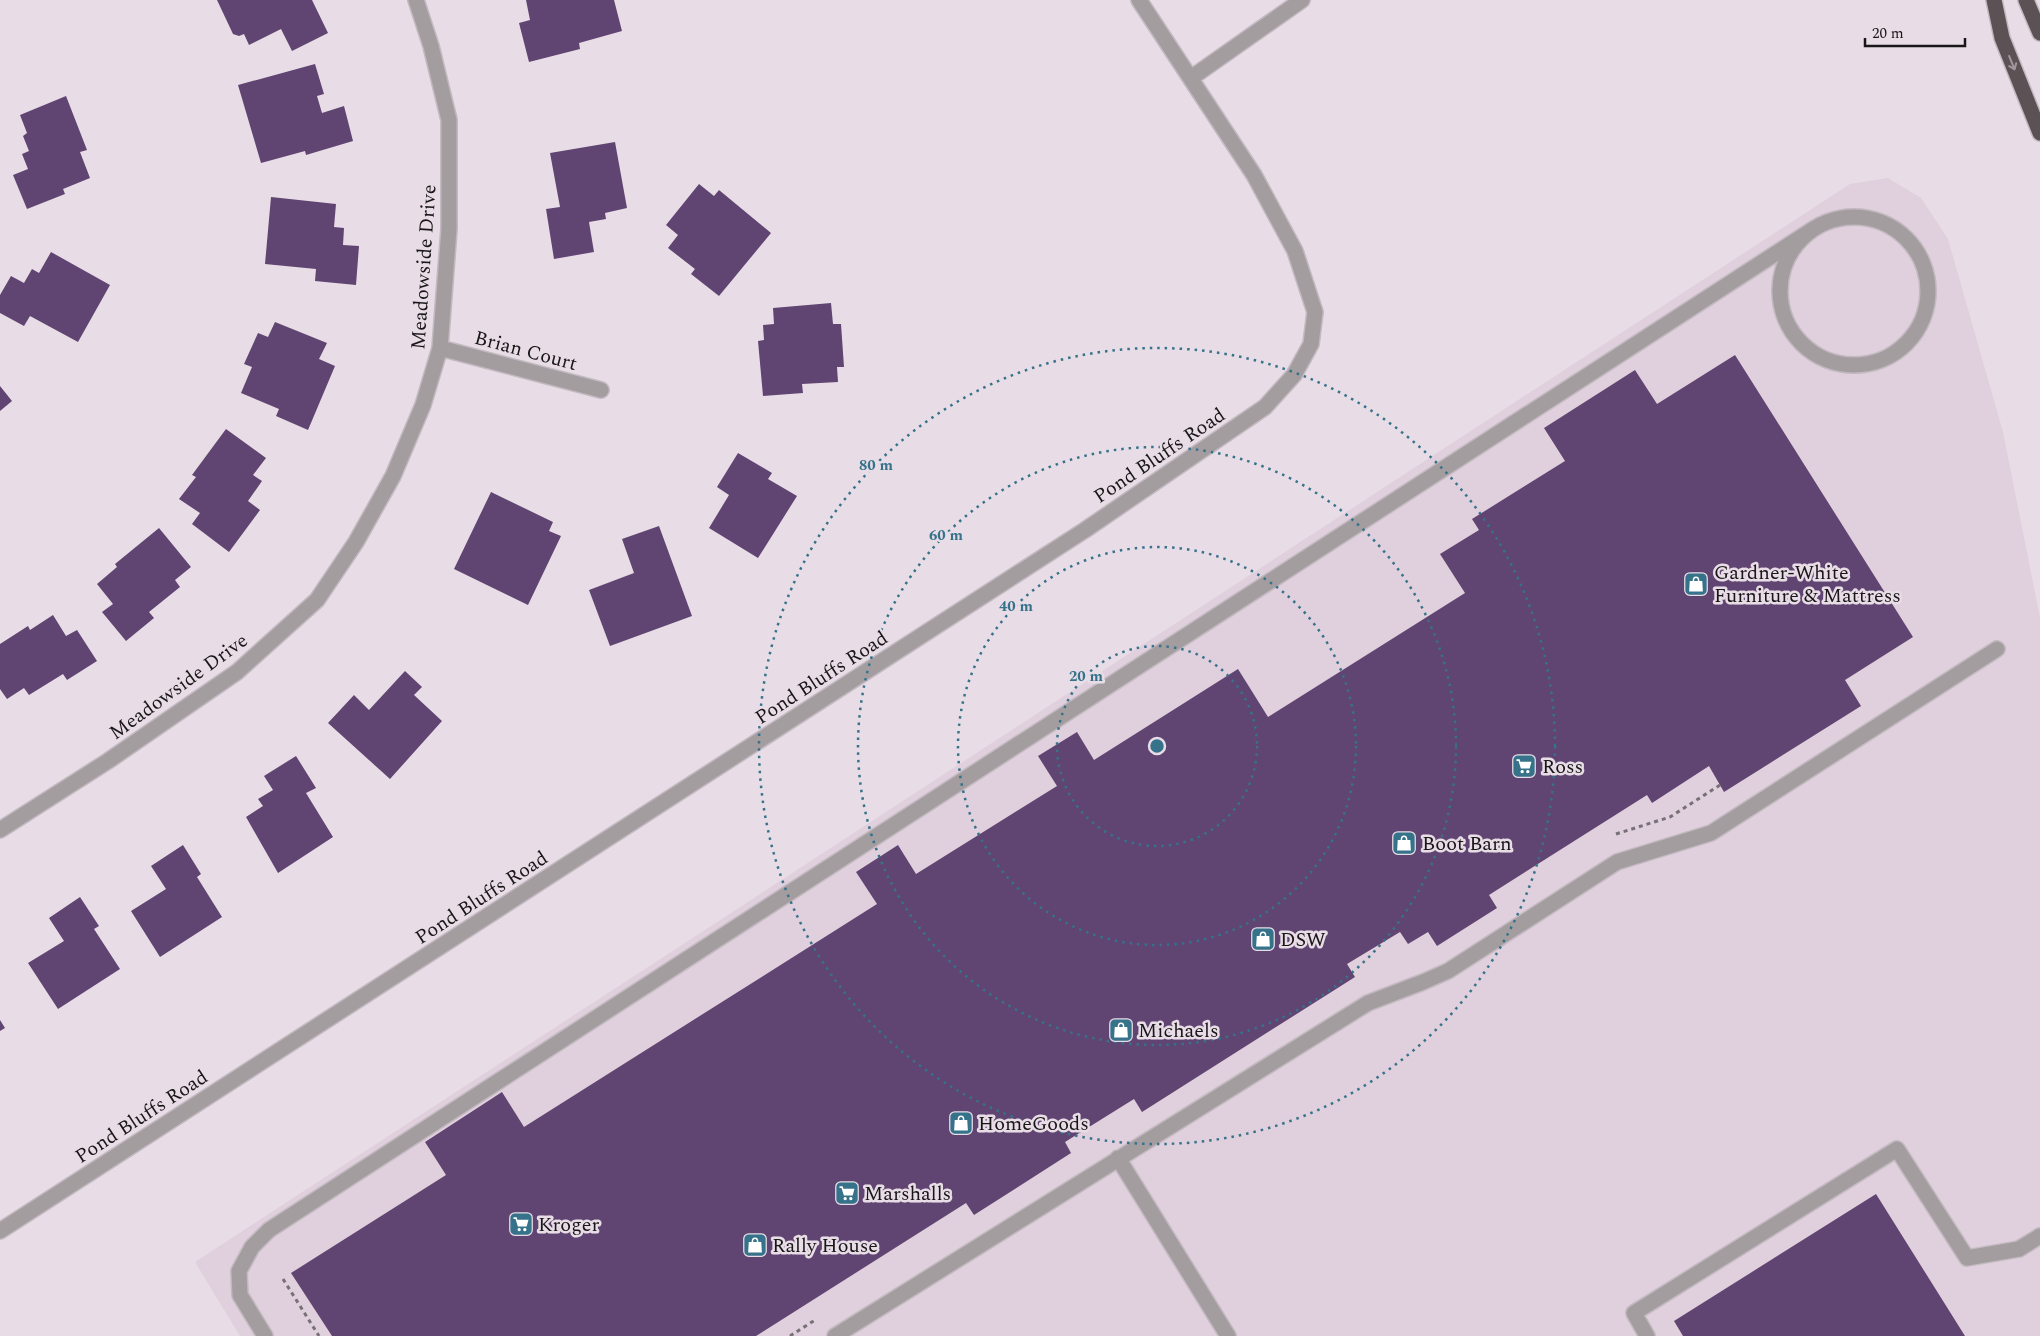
<svg xmlns="http://www.w3.org/2000/svg" width="2040" height="1336" viewBox="0 0 2040 1336" font-family="Spectral,serif">
<style>
.built{fill:#e0cfdc}
.building{fill:#604472}
.lines{fill:none;stroke-linecap:round;stroke-linejoin:round}
.minor-casing{stroke:#c3b9c1;stroke-width:18}
.highway-casing{stroke:#c3b9c1;stroke-width:18}
.path{stroke:#777176;stroke-width:3;stroke-dasharray:4 4;stroke-linecap:butt}
.minor{stroke:#a39d9f;stroke-width:15}
.highway{stroke:#5c5155;stroke-width:15}
.oneway{stroke:#a2979e}
.ring{fill:none;stroke:#36728a;stroke-width:2.5;stroke-dasharray:2.5 5}
.labels{text-anchor:middle;stroke-width:5;stroke-linejoin:round;paint-order:stroke}
.street-label{font-size:20px;fill:#191618;stroke:#e8dde6}
.poi-label{font-size:20px;fill:#191618;stroke:#e8dde6;text-anchor:start}
.centre{fill:#36728a;stroke:#e8dde6;stroke-width:2.5}
.ring-label{font-size:15px;text-anchor:middle;font-weight:bold;fill:#36728a;stroke:#e8dde6;stroke-width:5;stroke-linejoin:round;paint-order:stroke}
</style>
<rect width="100%" height="100%" fill="#e8dde6"/>
<path class="built" d="M1888,178L1921,198L1948,239L2003,432L2040,618V1336H240L195,1262L1850,184Z"/>
<path class="building" d="M217,0H312L328,33L292,51L281,29L249,45L244,34L239,36L233,34Z
M526,0H614L622,31L579,43L580,49L529,62L519,23L530,20Z
M315,64L324,94L317,96L322,113L344,106L353,141L306,155L305,151L261,163L238,85Z
M66,96L87,150L80,152L90,178L63,189L65,194L27,209L13,175L28,169L22,154L29,151L23,136L27,133L20,115Z
M615,142L627,208L605,213L606,219L589,222L594,252L554,259L546,209L560,207L550,153Z
M699,184L714,196L719,190L771,233L719,296L691,274L695,269L668,248L678,235L666,225Z
M271,197L336,204L334,227L344,228L343,245L359,246L356,285L315,281L316,269L265,264Z
M51,252L110,285L78,342L30,316L24,326L0,313V295L11,276L24,283L32,269L39,273Z
M831,303L833,324H841L844,367H837L838,382L802,384L803,393L763,396L758,341L764,340L763,325L774,324L773,308Z
M275,322L327,343L319,359L335,366L308,430L276,416L279,409L241,393L252,367L244,364L258,333L268,337Z
M1735,355L1913,637L1845,680L1861,706L1724,792L1709,766L1652,803L1647,795L1489,895L1497,908L1437,946L1428,932L1408,944L1400,932L1347,964L1355,977L1142,1112L1134,1099L1065,1142L1071,1153L974,1215L966,1203L756,1336H332L291,1273L446,1175L425,1142L502,1092L524,1127L877,904L856,872L898,845L916,874L1057,786L1038,756L1077,732L1094,760L1238,669L1268,717L1465,593L1440,554L1479,530L1472,519L1565,461L1544,428L1635,370L1657,404Z
M0,386L12,401L0,411Z
M226,429L266,458L253,475L262,481L248,501L260,510L229,552L192,524L200,513L179,499L196,477L192,475Z
M738,453L772,473L768,479L797,496L758,558L709,528L729,495L717,487Z
M491,492L553,522L549,531L561,536L528,605L454,569Z
M659,526L692,616L610,646L589,590L634,573L622,539Z
M159,528L191,567L175,580L180,587L149,612L154,618L126,641L102,612L113,604L97,584L117,567L115,564Z
M53,615L66,636L77,630L97,661L67,680L63,674L29,695L24,688L7,699L0,689V644L28,626L30,630Z
M405,671L422,687L414,695L442,721L390,779L328,723L354,695L369,710Z
M296,756L316,788L306,793L333,837L278,873L246,817L263,806L258,799L273,790L264,776Z
M183,845L201,874L197,877L222,917L160,957L131,911L166,889L151,866Z
M80,897L99,926L94,929L120,969L58,1009L28,963L64,941L49,918Z
M0,1020L5,1028L0,1031Z
M1876,1194L1965,1336H1683L1674,1321Z"/>
<g class="lines">
<g class="minor-casing">
<path id="minor" d="M1191,78L1302,0
M1780 291a74 74 0 1 1 148 0a74 74 0 1 1-148 0Z
M440,348L601,390
M0,830L108,761L237,672L317,600L356,542L393,476L423,405L440,348L449,229V120L431,46L416,0
M1118,1158L1228,1336
M0,1231L1085,530L1265,407L1294,375L1311,344L1315,312L1295,251L1254,175L1139,0
M265,1336L240,1295L239,1271L252,1247L269,1230L1815,228
M835,1336L1368,1003L1423,982L1448,971L1617,862L1711,833L1997,649
M1647,1336L1634,1313L1897,1149L1967,1258L2019,1249L2040,1236"/>
</g>
<g class="highway-casing">
<path id="highway" d="M1994,0L2002,38L2040,133
M2026,0L2040,33"/>
</g>
<path class="path" d="M1616,834L1670,817L1720,785
M283,1279L319,1336
M790,1336L815,1320"/>
<use href="#minor" class="minor"/>
<use href="#highway" class="highway"/>
</g>
<defs><path id="oneway-shaft" d="M-6 0H5M1.5-3L5.5 0L1.5 3" fill="none" stroke-width="1.6" stroke-linecap="round" stroke-linejoin="round" transform="scale(1.25)"/></defs>
<use class="oneway" href="#oneway-shaft" transform="translate(2012 63) rotate(68)"/>
<g class="ring">
<circle cx="1157" cy="746" r="100"/>
<circle cx="1157" cy="746" r="199"/>
<circle cx="1157" cy="746" r="299"/>
<circle cx="1157" cy="746" r="398"/>
</g>
<defs>
<g id="shop-square" transform="scale(1.25)"><rect x="-9" y="-9" width="18" height="18" rx="4" fill="#36728a" stroke="#e8dde6"/><path d="M-5-2.5h2.3a2.7 3.5 0 0 1 5.4 0H5L5.5 6h-11ZM-1.5-2.5h3a1.5 2.3 0 0 0-3 0Z" fill="#fff"/></g>
<g id="supermarket-square" transform="scale(1.25)"><rect x="-9" y="-9" width="18" height="18" rx="4" fill="#36728a" stroke="#e8dde6"/><path d="M-6-5.5h2.5l.6 2H6L4.5 2H-2.5L-4.4-4H-6ZM-1.5 3.2a1.3 1.3 0 1 0 .1 0ZM3 3.2a1.3 1.3 0 1 0 .1 0Z" fill="#fff"/></g>
</defs>
<g fill-rule="evenodd">
<use href="#shop-square" x="1696" y="584"/>
<use href="#supermarket-square" x="1524" y="766"/>
<use href="#shop-square" x="1404" y="843"/>
<use href="#shop-square" x="1263" y="939"/>
<use href="#shop-square" x="1121" y="1030"/>
<use href="#shop-square" x="961" y="1123"/>
<use href="#supermarket-square" x="847" y="1193"/>
<use href="#supermarket-square" x="521" y="1224"/>
<use href="#shop-square" x="755" y="1245"/>
</g>
<g class="labels">
<g class="street-label">
<text transform="translate(423 267) rotate(-86)" y="7">Meadowside Drive</text>
<text transform="translate(526 350) rotate(15)" y="7">Brian Court</text>
<text transform="translate(1159 455) rotate(-34)" y="7">Pond Bluffs Road</text>
<text transform="translate(821 677) rotate(-33)" y="7">Pond Bluffs Road</text>
<text transform="translate(178 686) rotate(-36)" y="7">Meadowside Drive</text>
<text transform="translate(481 897) rotate(-33)" y="7">Pond Bluffs Road</text>
<text transform="translate(141 1116) rotate(-33)" y="7">Pond Bluffs Road</text>
</g>
<g class="poi-label">
<text x="1714" y="579">Gardner-White<tspan x="1714" dy="23">Furniture &amp; Mattress</tspan></text>
<text x="1542" y="773">Ross</text>
<text x="1422" y="850">Boot Barn</text>
<text x="1280" y="946">DSW</text>
<text x="1138" y="1037">Michaels</text>
<text x="978" y="1130">HomeGoods</text>
<text x="864" y="1200">Marshalls</text>
<text x="538" y="1231">Kroger</text>
<text x="772" y="1252">Rally House</text>
</g>
</g>
<circle cx="1157" cy="746" r="8" class="centre"/>
<g class="ring-label">
<text x="876" y="470">80 m</text>
<text x="946" y="540">60 m</text>
<text x="1016" y="611">40 m</text>
<text x="1086" y="681">20 m</text>
</g>
<path d="M1865 38v8h100v-8" fill="none" stroke="#191618" stroke-width="2.5"/>
<text x="1872" y="38" font-size="15" fill="#191618" stroke="#e8dde6" stroke-width="4" paint-order="stroke">20 m</text>
</svg>
